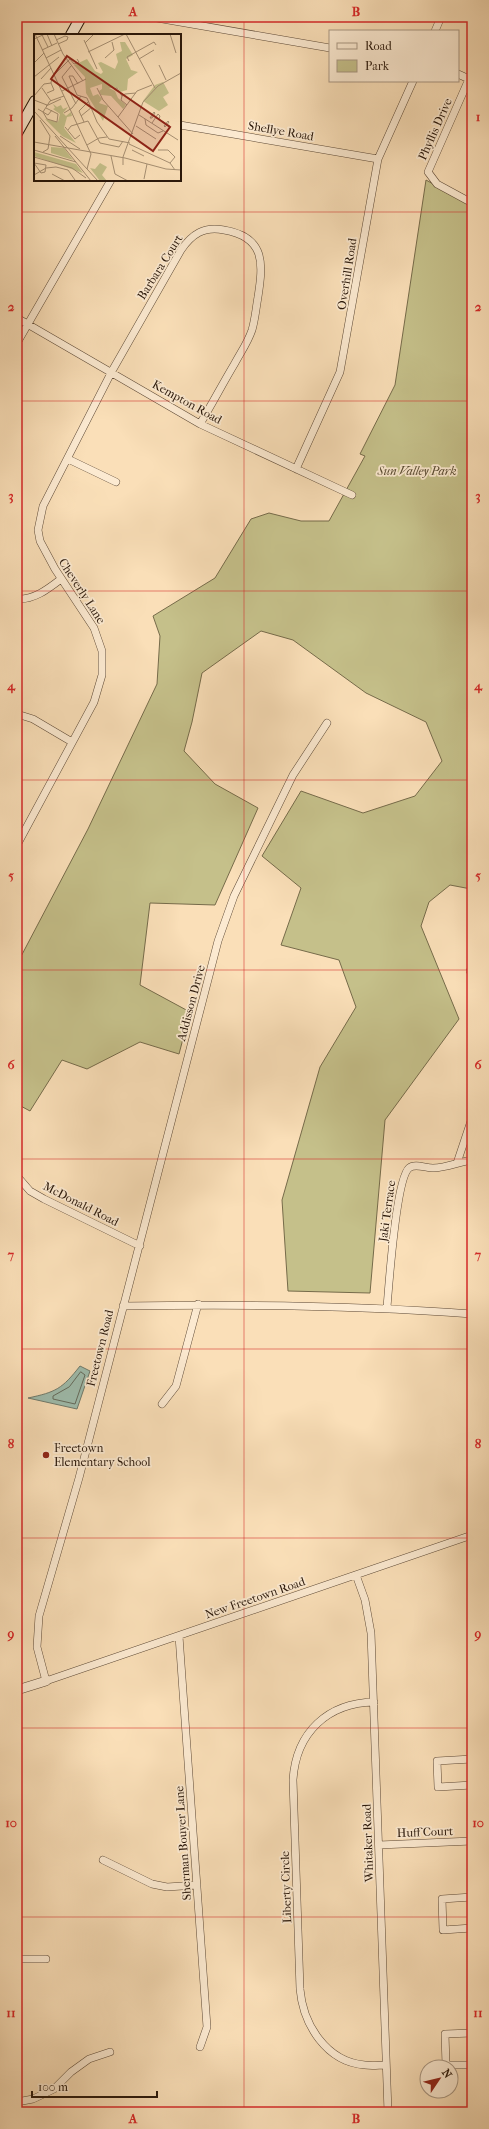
<svg xmlns="http://www.w3.org/2000/svg" width="489" height="2129" viewBox="0 0 489 2129" font-family="'IM FELL French Canon',serif">
<style>
.green{fill:#c5c08a;stroke:#766b4a}
.water{fill:#9ebdae;stroke:#6f7a6c}
.lines{fill:none;stroke-linecap:round;stroke-linejoin:round}
.shore{stroke:#636a5c;stroke-width:1}
.minor-casing{stroke:#5c4835;stroke-width:8}
.tertiary-casing{stroke:#5c4835;stroke-width:10}
.secondary-casing{stroke:#281609;stroke-width:12}
.minor{stroke:#fcead1;stroke-width:7}
.tertiary{stroke:#fcead1;stroke-width:9}
.secondary{stroke:#fcead1;stroke-width:10}
.grid{fill:none;stroke:#d62828;stroke-width:1;stroke-opacity:0.55}
.poi-dot{fill:#8f2418;stroke:#fcead1;stroke-width:1.5}
.labels{text-anchor:middle;stroke-width:3.5;stroke-linejoin:round;paint-order:stroke}
.street-label{font-size:12px;fill:#281609;stroke:#fcead1}
.park-label{font-size:12px;font-style:italic;fill:#574930;stroke:#fcead1}
.poi-label{font-size:12px;fill:#281609;stroke:#fcead1;text-anchor:start}
.inset-road{fill:none;stroke:#a68f72;stroke-width:1}
.view{fill:#8f2418;fill-opacity:0.15;stroke:#8f2418;stroke-width:2}
.inset-edge{fill:none;stroke:#281609;stroke-width:2}
.neatline{fill:none;stroke:#d62828;stroke-width:1.5}
.grid-label{font-size:13px;text-anchor:middle;font-weight:bold;fill:#d62828}
</style>
<rect width="100%" height="100%" fill="#fadfb8"/>
<filter id="stains"><feTurbulence type="fractalNoise" baseFrequency=".005" numOctaves="4"/><feColorMatrix values="0 0 0 0 .2 0 0 0 0 .09 0 0 0 0 .02 0 0 0 .5 -.17"/></filter>
<radialGradient id="worn" r=".72"><stop offset=".6" stop-color="#630" stop-opacity="0"/><stop offset="1" stop-color="#630" stop-opacity=".3"/></radialGradient>
<path class="green" d="M426,180L472,205V892L471,889L450,885L429,902L421,926L459,1019L385,1120L370,1293L288,1291L282,1200L320,1067L356,1007L339,960L281,945L301,888L262,856L301,791L363,813L415,796L442,761L426,722L366,693L293,640L261,631L202,673L192,722L184,751L215,784L258,808L215,905L150,903L140,985L190,1012L179,1054L140,1042L87,1069L62,1060L30,1111L17,1104V964L88,829L157,684L160,636L153,616L215,578L251,519L269,513L301,521H329L365,456L360,454L395,385Z"/>
<path class="water" d="M80,1366L90,1371L77,1409L28,1398C56,1392 62,1389 80,1366Z"/>
<g class="lines">
<path class="shore" d="M81,1372L85,1375L75,1404L53,1399V1396L69,1387Z"/>
<g class="minor-casing">
<path id="minor" d="M151,17L330,48
M435,31L441,17
M458,74L469,79L428,172L437,184L472,203
M180,125L378,159
M17,318L200,424L352,495
M17,343L111,180
M68,459L116,482
M296,469L340,372L378,159L413,81
M17,599C34,600 48,589 61,579
M17,714L33,719L72,742
M327,723L293,775L234,896L218,941L79,1478L39,1616L37,1647L46,1681L472,1535
M17,845L94,702L102,675V651L94,628L55,569L40,541L38,530L43,506L112,371L181,250C192,234 204,226 224,230C266,237 263,264 258,297C256,308 255,320 252,330C248,342 241,352 235,363C223,383 212,404 200,424
M472,967L470,971L472,974
M457,1163L472,1118
M17,1176L30,1191L44,1199L140,1246
M123,1306C240,1304 356,1305 472,1314
M387,1307C389,1285 396,1179 409,1168C415,1163 425,1168 433,1168C446,1168 459,1162 472,1160
M162,1404L176,1386L198,1304
M356,1575L365,1600L371,1633L388,2112
M179,1636L207,2027L200,2047
M374,1702C328,1703 296,1732 293,1780L300,1989C303,2024 326,2062 365,2065C372,2066 379,2065 386,2065
M472,1759L437,1761L438,1787L472,1785
M379,1845L472,1841
M103,1860L152,1884L167,1887L197,1885
M472,1897L442,1899L443,1930L472,1928
M17,1959H46
M472,2033L445,2034L446,2065H472
M17,2102L33,2099L54,2089L71,2072L89,2059L110,2052"/>
</g>
<g class="tertiary-casing">
<path id="tertiary" d="M17,1690L46,1681"/>
</g>
<g class="secondary-casing">
<path id="secondary" d="M71,35L81,17
M17,133L35,101"/>
</g>
<use href="#minor" class="minor"/>
<use href="#tertiary" class="tertiary"/>
<use href="#secondary" class="secondary"/>
</g>
<path class="grid" d="M244,17V2112M17,212H472M17,401H472M17,591H472M17,780H472M17,970H472M17,1159H472M17,1349H472M17,1538H472M17,1728H472M17,1917H472"/>
<circle class="poi-dot" cx="46" cy="1455" r="4"/>
<g class="labels">
<g class="street-label">
<text transform="translate(435 129) rotate(-66)" y="4">Phyllis Drive</text>
<text transform="translate(281 131) rotate(10)" y="4">Shellye Road</text>
<text transform="translate(160 267) rotate(-58)" y="4">Barbara Court</text>
<text transform="translate(347 274) rotate(-81)" y="4">Overhill Road</text>
<text transform="translate(187 402) rotate(29)" y="4">Kempton Road</text>
<text transform="translate(82 591) rotate(57)" y="4">Cheverly Lane</text>
<text transform="translate(191 1003) rotate(-75)" y="4">Addisson Drive</text>
<text transform="translate(81 1204) rotate(27)" y="4">McDonald Road</text>
<text transform="translate(387 1211) rotate(-82)" y="4">Jaki Terrace</text>
<text transform="translate(100 1348) rotate(-76)" y="4">Freetown Road</text>
<text transform="translate(255 1598) rotate(-19)" y="4">New Freetown Road</text>
<text transform="translate(425 1832) rotate(-2)" y="4">Huff Court</text>
<text transform="translate(183 1843) rotate(-94)" y="4">Sherman Bouyer Lane</text>
<text transform="translate(368 1843) rotate(-92)" y="4">Whitaker Road</text>
<text transform="translate(286 1887) rotate(-92)" y="4">Liberty Circle</text>
</g>
<g class="park-label">
<text x="417" y="475">Sun Valley Park</text>
</g>
<g class="poi-label">
<text x="54" y="1452">Freetown<tspan x="54" dy="14">Elementary School</tspan></text>
</g>
</g>
<g transform="translate(34 34)">
<rect width="147" height="147" fill="#fadfb8"/>
<path d="M86,8H91L99,21L92,25L97,36L104,38L94,45L93,56L86,58L84,54H75L81,57L84,64L92,71L89,75L77,62L67,61L65,57L68,55V50L56,54L59,62L64,60L68,65L65,69L74,72L69,87L52,59L51,43L40,31L53,25L61,37L67,40L69,38L64,29L67,28L81,35L84,28L82,20L88,17ZM129,48L135,59L129,63L134,71L125,77L109,67L121,51ZM19,70L23,73L27,71L29,75L34,73L29,79L32,82L37,78L38,82L33,83L30,94L42,109L28,102L11,85L24,88L26,80L19,75L21,74ZM17,113L30,114L39,126L17,119ZM0,118L42,130L49,139L0,122ZM66,129L73,133L68,141L73,147H66L56,134L61,135Z" fill="#c5c08a"/>
<path class="inset-road" d="M1,0L57,120L53,135M13,0L18,12M20,0L29,20L49,47M92,0L121,54M136,0L142,19M8,1L14,13M0,5L11,0M22,6L31,2L34,3L33,6L24,10M50,6L63,35M51,9L60,0M8,16L23,9M54,18L91,0M12,24L27,16M71,24L80,16L78,8M105,25L120,16M34,27L36,25L40,30L45,28L43,25M95,27L93,23L120,8L122,11M0,29L10,19M125,31L132,46M37,32L28,43L42,70M0,43L25,23M7,45L17,34M17,49L18,43L34,27M44,50L39,42H35L43,61L53,64L63,88M8,54L17,67M63,54L69,66L99,100M80,55L83,54L88,62L87,66L93,71M28,57L52,45M13,59L20,56L17,49M0,62L10,50L17,49M88,62L91,60L102,59M0,66L13,71M12,72L27,65M4,75L14,81L18,76M0,77L64,147M9,78L13,85L23,88L24,80L12,74M9,78L16,67L30,62M120,78L121,79L118,84H116ZM30,79L38,74L47,62M105,81L144,106M118,81L136,92M47,82L58,73M84,83L103,57L118,51M111,85L112,91L124,99L129,97M6,86L16,102L14,115L9,118M134,87L135,88L131,93L130,92ZM50,88L45,77L55,67M63,88L75,105L96,109M118,89L124,80L126,82L125,85M102,92L122,105M31,93L41,105L46,101M34,96L37,92L54,87L66,109L85,113L89,107M21,102L57,147M26,102L46,115M0,108L91,124L132,135L147,136M95,110L136,129M53,111L65,104L73,103M0,116L42,128M98,116L110,122M124,116H134L141,123L136,129L141,136M77,122L81,140L94,147M0,123L38,134L52,144M0,129L12,131L11,138L7,139ZM89,131V123L109,68L124,52L147,39M18,140L31,147M0,141L12,134L22,133L34,136L41,146M110,145L113,130"/>
<path class="view" d="M33,22L136,93L119,117L17,45Z"/>
<rect width="147" height="147" class="inset-edge"/>
</g>
<rect width="489" height="2129" fill="none" stroke="#fadfb8" stroke-width="44"/>
<rect x="329" y="30" width="130" height="52" fill="#fcead1" stroke="#a79581"/>
<rect x="337" y="43" width="20" height="6" fill="#fcead1" stroke="#a79581"/>
<text x="365" y="50" font-size="12" fill="#281609">Road</text>
<rect x="337" y="60" width="20" height="12" fill="#c5c08a" stroke="#a79581"/>
<text x="365" y="70" font-size="12" fill="#281609">Park</text>
<g transform="translate(439 2079) rotate(55)"><circle r="19" fill="#fcead1" stroke="#a79581"/>
<path d="M0-3L7 15L0 10L-7 15Z" fill="#8f2418"/>
<text y="-6" font-size="11" font-weight="bold" text-anchor="middle" fill="#281609">N</text>
</g>
<path d="M32 2091v6h125v-6" fill="none" stroke="#281609" stroke-width="2"/>
<text x="38" y="2091" font-size="12" fill="#281609" stroke="#fcead1" stroke-width="3" paint-order="stroke">100 m</text>
<rect x="22" y="22" width="445" height="2085" class="neatline"/>
<g class="grid-label">
<text x="133" y="16">A</text>
<text x="356" y="16">B</text>
<text x="11" y="121">1</text>
<text x="478" y="121">1</text>
<text x="11" y="311">2</text>
<text x="478" y="311">2</text>
<text x="11" y="500">3</text>
<text x="478" y="500">3</text>
<text x="11" y="690">4</text>
<text x="478" y="690">4</text>
<text x="11" y="880">5</text>
<text x="478" y="880">5</text>
<text x="11" y="1069">6</text>
<text x="478" y="1069">6</text>
<text x="11" y="1259">7</text>
<text x="478" y="1259">7</text>
<text x="11" y="1448">8</text>
<text x="478" y="1448">8</text>
<text x="11" y="1638">9</text>
<text x="478" y="1638">9</text>
<text x="11" y="1827">10</text>
<text x="478" y="1827">10</text>
<text x="11" y="2017">11</text>
<text x="478" y="2017">11</text>
<text x="133" y="2123">A</text>
<text x="356" y="2123">B</text>
</g>
<rect width="100%" height="100%" filter="url(#stains)"/>
<rect width="100%" height="100%" fill="url(#worn)"/>
</svg>
